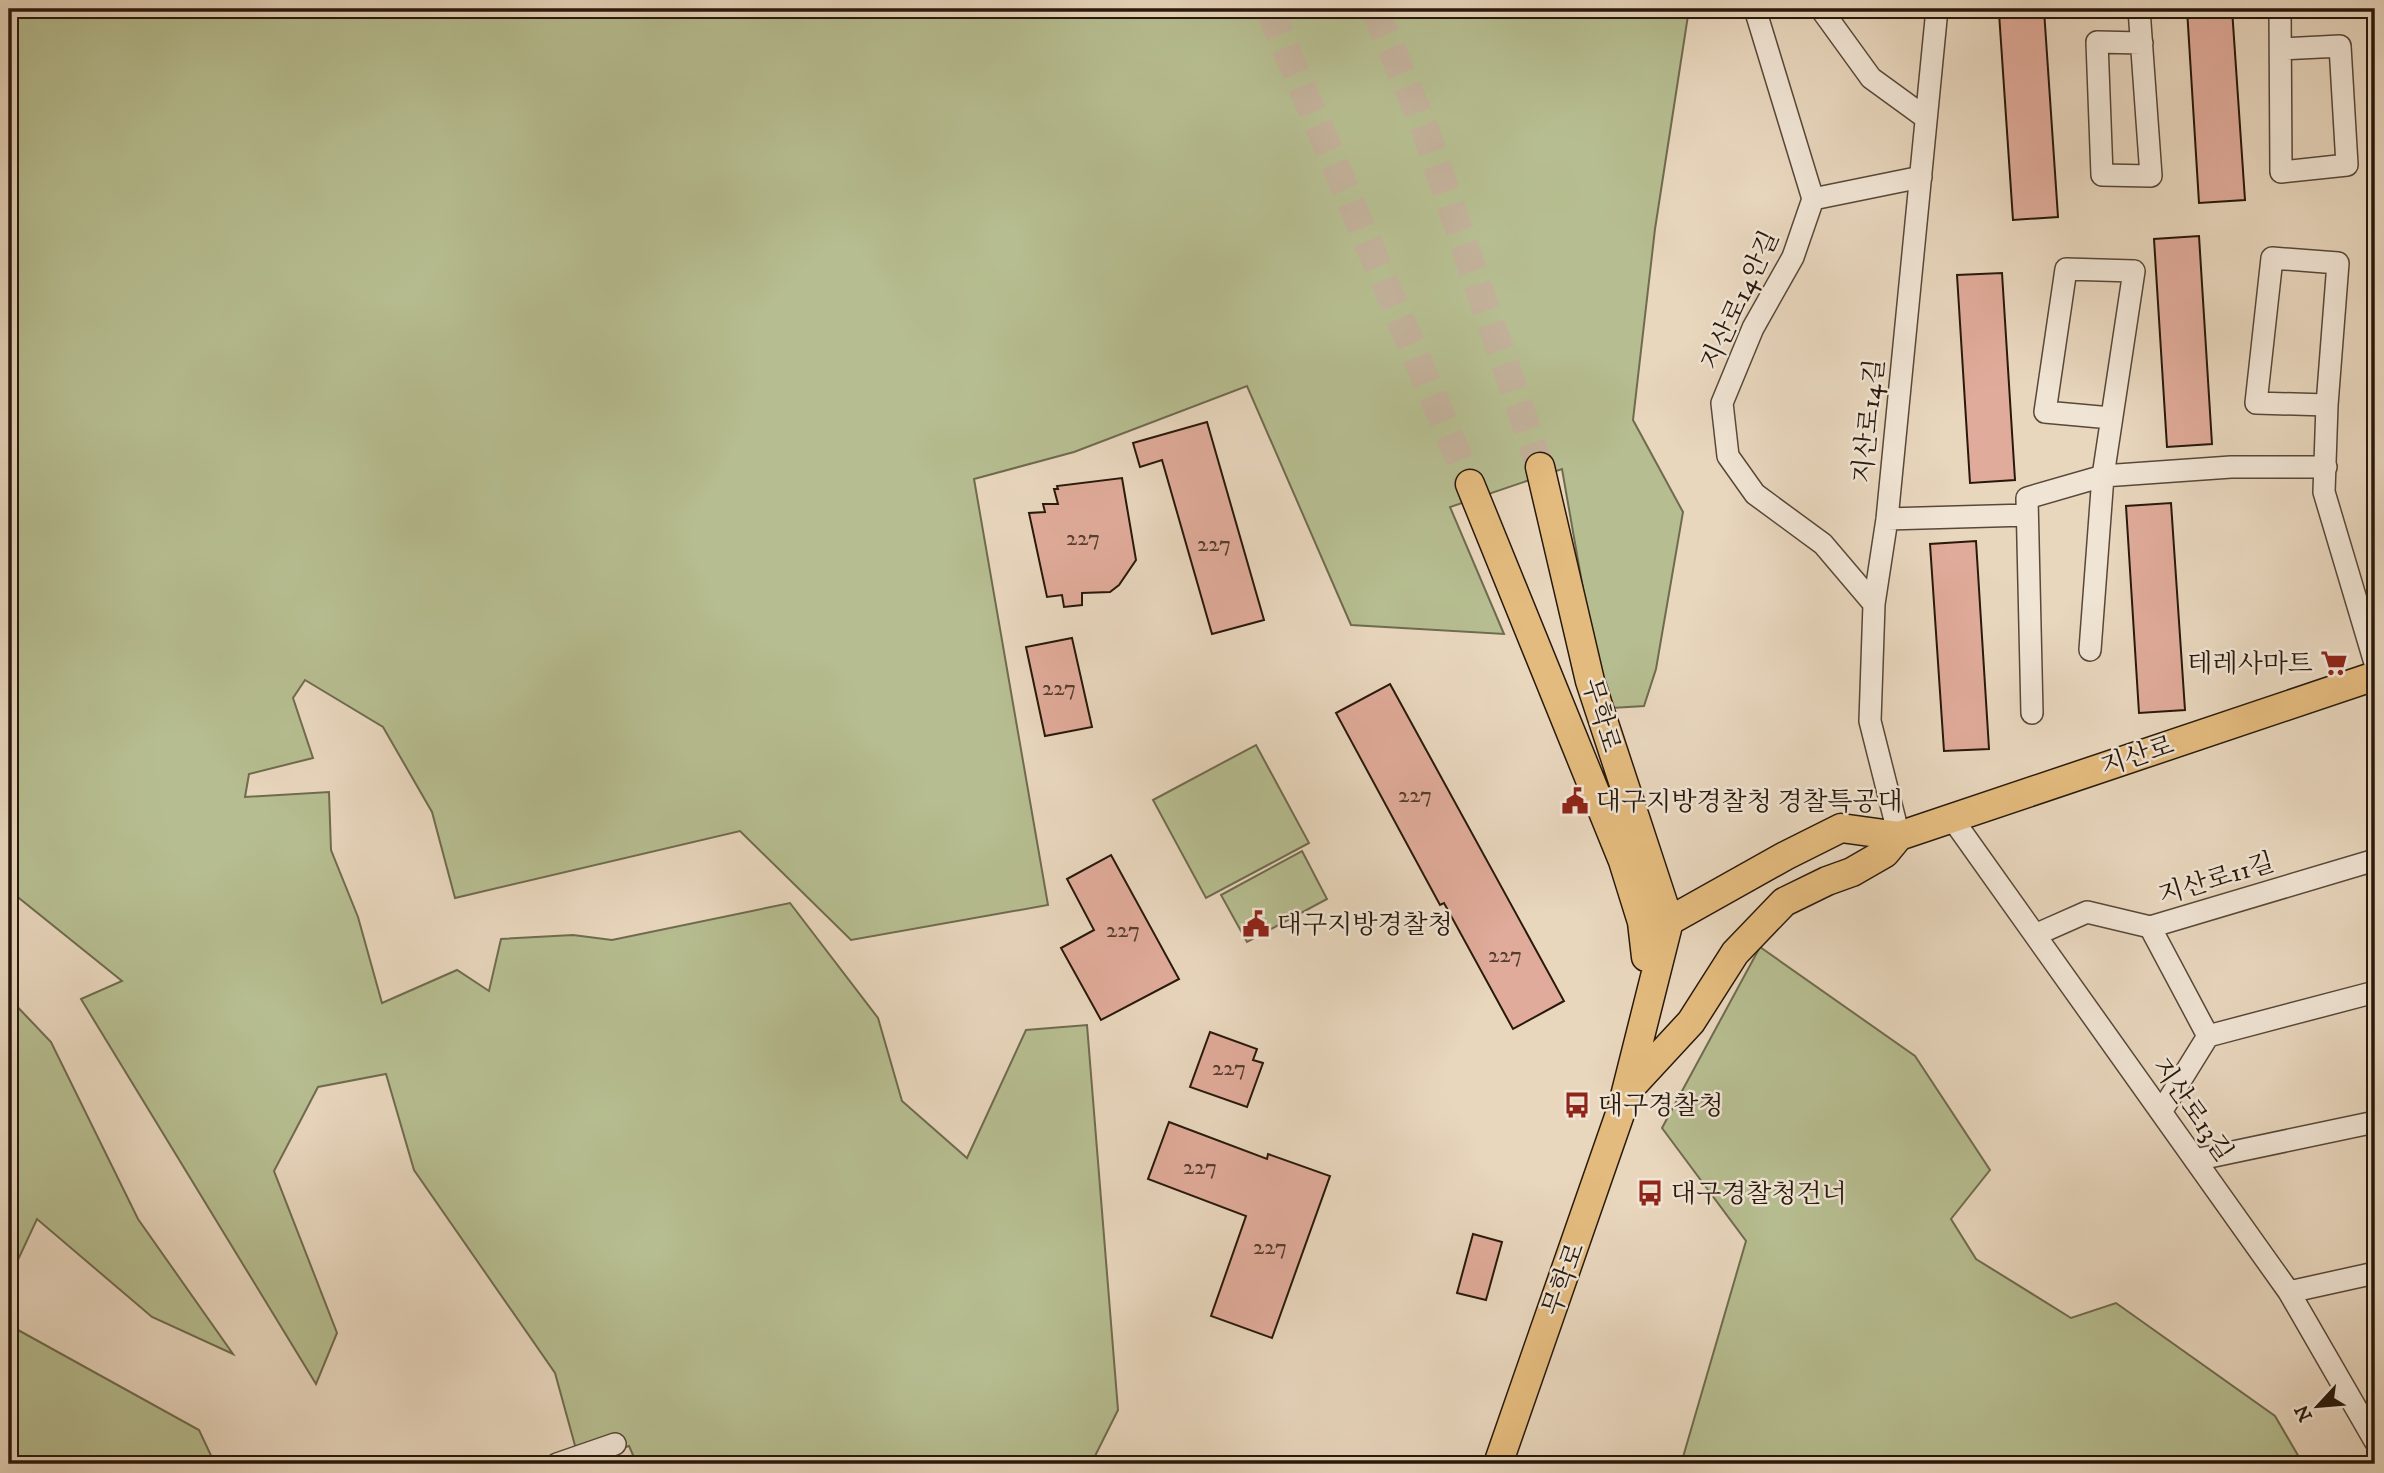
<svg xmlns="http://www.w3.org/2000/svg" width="2384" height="1473" viewBox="0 0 2384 1473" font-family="'IM FELL DW Pica','Noto Serif KR',serif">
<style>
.green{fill:#b6bd90;stroke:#6f6b4e;stroke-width:2}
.building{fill:#e0ab9a;stroke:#28190b;stroke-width:2}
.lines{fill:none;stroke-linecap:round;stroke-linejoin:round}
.major-tunnel{stroke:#c2b099;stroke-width:28;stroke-dasharray:28 14;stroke-linecap:butt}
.minor-casing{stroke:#584838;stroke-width:24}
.major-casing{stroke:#28190b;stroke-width:31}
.minor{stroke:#f0e4d4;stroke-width:21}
.major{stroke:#e4bb7e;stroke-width:28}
.labels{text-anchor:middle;stroke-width:5;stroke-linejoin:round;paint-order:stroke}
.number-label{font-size:23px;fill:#563e2f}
.street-label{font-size:26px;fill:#28190b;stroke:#f0e4d4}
.poi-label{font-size:26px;fill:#28190b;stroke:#f0e4d4;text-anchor:start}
</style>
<rect width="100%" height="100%" fill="#e8d6bd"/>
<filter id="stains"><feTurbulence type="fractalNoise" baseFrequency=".00286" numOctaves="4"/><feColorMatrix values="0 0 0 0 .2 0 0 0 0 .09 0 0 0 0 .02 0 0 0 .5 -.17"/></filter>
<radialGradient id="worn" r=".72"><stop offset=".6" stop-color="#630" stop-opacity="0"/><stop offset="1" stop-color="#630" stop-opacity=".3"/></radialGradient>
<path class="green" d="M9,9H1689L1655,229L1633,420L1683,512L1656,669L1644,706L1612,708L1593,646L1562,469L1450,507L1504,634L1351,625L1247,386L1074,452L974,479L1048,905L851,940L740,831L455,898L432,812L383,727L305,680L293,698L313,758L249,774L245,797L329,792L331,850L358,917L382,1003L457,970L489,991L501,939L573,935L612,940L790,903L878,1018L902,1101L967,1158L1026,1030L1087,1025L1118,1410L1091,1464H637L629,1446L579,1460L555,1373L414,1170L386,1074L318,1087L274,1171L337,1333L316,1384L81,999L122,981L9,890Z
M1256,745L1309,843L1206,898L1153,800Z
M1302,851L1327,899L1247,942L1221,895Z
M1760,947L1915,1056L1990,1170L1951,1219L1976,1259L2071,1318L2116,1303L2275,1416L2303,1464H1681L1746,1241L1662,1128Z
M9,998L51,1042L138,1219L233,1354L152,1317L37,1219L9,1279Z
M9,1325L199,1430L215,1464H9Z"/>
<path class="building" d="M2187,9H2232L2245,200L2199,203Z
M2044,10L2058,217L2013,220L1999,13Z
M2199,236L2212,444L2167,447L2154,239Z
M2002,273L2015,480L1970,483L1957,275Z
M1207,422L1264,620L1212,634L1162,460L1140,467L1133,443Z
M1122,478L1136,560L1119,585L1110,592L1082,593V605L1064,607L1062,595L1047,597L1029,513L1045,512L1043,504H1058L1054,489H1058L1057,486Z
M2171,503L2185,710L2139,713L2126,506Z
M1976,541L1989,749L1944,751L1930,544Z
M1072,638L1092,727L1045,736L1026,647Z
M1390,684L1564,1001L1513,1029L1444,903L1440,905L1336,713Z
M1111,855L1179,979L1101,1020L1061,948L1094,930L1067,879Z
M1210,1032L1257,1049L1253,1060L1263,1063L1247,1107L1190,1087Z
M1169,1122L1267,1159L1268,1154L1330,1176L1272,1338L1211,1316L1246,1216L1148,1179Z
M1473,1234L1502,1242L1486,1300L1457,1293Z"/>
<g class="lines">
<path class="major-tunnel" d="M1269,9L1470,484
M1375,9L1425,130L1540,467"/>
<g class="minor-casing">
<path id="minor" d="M1755,9L1813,199L1793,257L1753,328L1722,403L1728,456L1755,494L1823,544L1874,604
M1821,9L1871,78L1926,118
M2139,9L2151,176L2102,175L2097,42L2142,43
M2280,9L2281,172L2347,165L2340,46L2281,49
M1813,199L1921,177
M2327,405L2256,403L2272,258L2338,263L2327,405L2324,492L2375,663
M1887,519L2027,515
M2090,650L2103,476L2231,467H2326
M2032,713L2027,498L2103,476L2134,271L2066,269L2045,412L2111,418
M1951,817L2289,1292L2375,1441
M1899,836L1870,721L1874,604L1887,519L1937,9
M2150,927L2208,1036
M2035,935L2087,912L2150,927L2375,860
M2161,1112L2208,1036L2375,992
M2195,1160L2375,1122
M2289,1292L2375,1273
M557,1464L615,1444"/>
</g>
<g class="major-casing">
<path id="major" d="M1470,484L1623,861L1642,922L1646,957
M1657,934L1669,921L1785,856L1841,828L1899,836L2375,676
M1629,1089L1691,1022L1735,953L1784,902L1827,881L1852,872L1885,853L1899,836
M1498,1464L1622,1108L1669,921L1590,681L1540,467"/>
</g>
<use href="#minor" class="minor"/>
<use href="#major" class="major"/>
</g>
<defs>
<g id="supermarket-bare" transform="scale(2.1)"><path d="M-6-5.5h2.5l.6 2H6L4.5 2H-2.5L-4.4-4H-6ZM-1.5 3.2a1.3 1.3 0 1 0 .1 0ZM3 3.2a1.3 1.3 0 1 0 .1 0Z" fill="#8f2418" stroke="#f0e4d4" stroke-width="2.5" paint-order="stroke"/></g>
<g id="civic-bare" transform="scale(2.1)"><path d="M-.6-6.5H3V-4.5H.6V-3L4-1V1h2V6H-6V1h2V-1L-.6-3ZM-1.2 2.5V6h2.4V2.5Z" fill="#8f2418" stroke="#f0e4d4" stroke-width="2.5" paint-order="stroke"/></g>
<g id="bus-bare" transform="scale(2.1)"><path d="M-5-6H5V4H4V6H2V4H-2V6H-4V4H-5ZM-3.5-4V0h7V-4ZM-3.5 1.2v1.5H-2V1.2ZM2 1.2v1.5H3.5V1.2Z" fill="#8f2418" stroke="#f0e4d4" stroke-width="2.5" paint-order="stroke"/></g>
</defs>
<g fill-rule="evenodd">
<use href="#supermarket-bare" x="2334" y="663"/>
<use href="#civic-bare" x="1575" y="801"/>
<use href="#civic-bare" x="1256" y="924"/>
<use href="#bus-bare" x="1577" y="1105"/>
<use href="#bus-bare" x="1650" y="1193"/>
</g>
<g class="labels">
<g class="number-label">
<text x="1083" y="545">227</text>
<text x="1214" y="551">227</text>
<text x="1059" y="695">227</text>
<text x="1415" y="802">227</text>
<text x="1123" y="937">227</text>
<text x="1505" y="962">227</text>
<text x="1229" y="1075">227</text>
<text x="1200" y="1174">227</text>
<text x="1270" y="1254">227</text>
</g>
<g class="street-label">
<text transform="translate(1739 300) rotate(-65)" y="9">지산로14안길</text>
<text transform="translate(1868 421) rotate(-84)" y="9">지산로14길</text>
<text transform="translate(1602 715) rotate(73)" y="9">무학로</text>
<text transform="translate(2137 755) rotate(-18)" y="9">지산로</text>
<text transform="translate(2216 878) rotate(-17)" y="9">지산로11길</text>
<text transform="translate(2193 1109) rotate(55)" y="9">지산로13길</text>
<text transform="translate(1563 1279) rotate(-70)" y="9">무학로</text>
</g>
<g class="poi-label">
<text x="2313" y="672" text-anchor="end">테레사마트</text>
<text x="1596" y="810">대구지방경찰청 경찰특공대</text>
<text x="1277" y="933">대구지방경찰청</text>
<text x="1598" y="1114">대구경찰청</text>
<text x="1671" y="1202">대구경찰청건너</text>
</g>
</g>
<rect width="2384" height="1473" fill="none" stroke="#e8d6bd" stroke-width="35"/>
<rect x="10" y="10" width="2363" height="1452" fill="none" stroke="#28190b" stroke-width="3.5"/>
<rect x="18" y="18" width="2349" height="1438" fill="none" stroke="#28190b" stroke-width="2"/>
<g transform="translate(2318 1406) rotate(244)" stroke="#f0e4d4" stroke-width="5" paint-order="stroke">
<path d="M0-5L12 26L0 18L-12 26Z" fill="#28190b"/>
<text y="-10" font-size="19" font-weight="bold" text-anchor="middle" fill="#28190b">N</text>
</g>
<rect width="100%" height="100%" filter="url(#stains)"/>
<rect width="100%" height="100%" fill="url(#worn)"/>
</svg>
